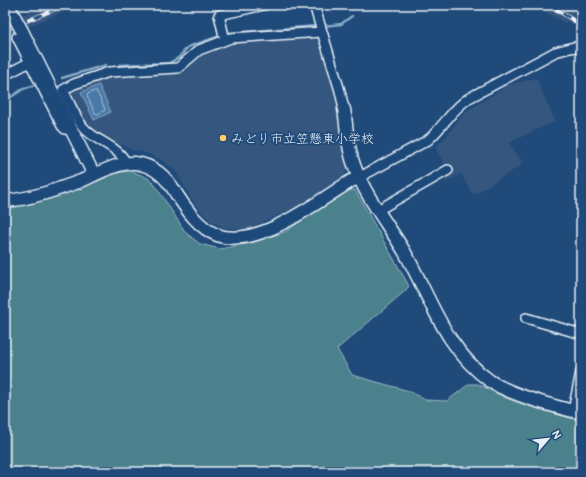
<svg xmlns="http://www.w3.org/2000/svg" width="586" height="477" viewBox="0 0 586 477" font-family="Pangolin,'Klee One',sans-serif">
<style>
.built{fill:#35577e}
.green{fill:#4c808d;stroke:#9ab8c2}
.water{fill:#4a79a6;stroke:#89a9c7}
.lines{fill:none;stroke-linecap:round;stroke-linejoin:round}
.shore{stroke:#a9c1d7;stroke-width:1}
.stream{stroke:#89a9c7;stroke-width:2.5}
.street-casing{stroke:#e8f1f8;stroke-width:12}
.secondary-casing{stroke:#e8f1f8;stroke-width:15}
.street{stroke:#1f4a7a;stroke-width:9}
.secondary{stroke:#1f4a7a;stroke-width:12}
.rail-casing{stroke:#e8f1f8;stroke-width:4}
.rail{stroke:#1f4a7a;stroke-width:2.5;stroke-dasharray:8;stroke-linecap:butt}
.secondary-bridge-casing{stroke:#e8f1f8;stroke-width:15;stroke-linecap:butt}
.secondary-bridge{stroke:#1f4a7a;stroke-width:12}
.poi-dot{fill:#ffd166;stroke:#1f4a7a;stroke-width:1.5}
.labels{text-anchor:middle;stroke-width:3.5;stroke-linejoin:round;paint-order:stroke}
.poi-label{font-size:13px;fill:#e8f1f8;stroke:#1f4a7a;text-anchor:start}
</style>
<rect width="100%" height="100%" fill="#1f4a7a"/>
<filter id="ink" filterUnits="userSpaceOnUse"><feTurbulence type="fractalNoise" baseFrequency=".025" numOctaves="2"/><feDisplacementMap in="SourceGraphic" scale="8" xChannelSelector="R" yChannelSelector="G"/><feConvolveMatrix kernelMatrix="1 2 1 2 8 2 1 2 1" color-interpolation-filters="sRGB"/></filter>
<g filter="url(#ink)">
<path class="built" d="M46,5H80L5,36V22Z
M533,5H581V29L567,21L565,23Z
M315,38L319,42L336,99L340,132L348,164L345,175L301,205L252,227L244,229L225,228L211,221L205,216L194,203L177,173L165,162L149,154L139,151L131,150L121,144L118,147L91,130L87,126L70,93L71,89L106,76L173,73L198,55L218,46L232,44Z
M536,78L555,121L509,143L522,161L520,163L522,165L473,195L461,174L446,182L443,177L446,167L435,147L445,138L461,117L468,110L504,88L507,85Z"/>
<path class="green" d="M127,171L134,172L148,178L155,185L186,233L200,244L220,249L250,243L285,232L345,190H355L409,286L405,291L337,349L352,375L409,391L425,400L447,401L469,384H478L506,398L526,405L581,421V472H5V208C32,203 57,195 83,186C98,181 111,173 127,171Z"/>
<path class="water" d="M99,85L111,112L94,120L81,92Z"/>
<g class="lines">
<path class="shore" d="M95,91L97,92L105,109L104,111L97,114L95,113L87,96L88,94Z"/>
<path class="stream" d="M360,7L362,5
M324,26L341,24L352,16
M228,33L317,26
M119,65L169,63L178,58L188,47L220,36
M62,78L106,65
M5,101L23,89L35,85"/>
<g class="street-casing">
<path id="street" d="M314,5L340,91L344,109
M19,34L17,37L62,126L65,129L72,130
M225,40L219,15L264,5
M5,75L30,62
M126,163C118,146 97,142 85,129C77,122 69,101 63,90L74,84L109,72L178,68L199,50L231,38L322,32
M360,177L428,140C443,127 452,109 469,98L555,52L570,48L581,46
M378,210L448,170
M526,318L581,334
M573,411L581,372"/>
</g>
<g class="secondary-casing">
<path id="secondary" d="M8,5L15,18
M22,31L94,175
M344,109C347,127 347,147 354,165C365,196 387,223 404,251C431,298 444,348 490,381C511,395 556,407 581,413
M5,201C31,199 56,190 81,181C97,174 118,162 135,163C154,165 168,179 177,195C187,210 199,228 217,235C257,250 318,201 351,181L360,177"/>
</g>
<use href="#street" class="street"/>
<use href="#secondary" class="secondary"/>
<g class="rail-casing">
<path id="rail" d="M549,5L581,25
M5,30L65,5"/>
</g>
<use href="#rail" class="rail"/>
<g class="secondary-bridge-casing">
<path id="secondary-bridge" d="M15,18L22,31"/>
</g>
<use href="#secondary-bridge" class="secondary-bridge"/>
</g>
</g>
<circle class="poi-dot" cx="223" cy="138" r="4"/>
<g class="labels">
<g class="poi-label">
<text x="231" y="143">みどり市立笠懸東小学校</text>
</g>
</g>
<rect width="586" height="477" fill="none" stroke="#1f4a7a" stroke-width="20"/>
<rect x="10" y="10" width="566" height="457" fill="none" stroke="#e8f1f8" stroke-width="1.5" filter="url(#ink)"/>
<g transform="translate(548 439) rotate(62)" stroke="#1f4a7a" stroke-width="3" paint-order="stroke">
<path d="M0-3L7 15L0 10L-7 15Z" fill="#e8f1f8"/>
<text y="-6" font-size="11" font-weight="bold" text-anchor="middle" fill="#e8f1f8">N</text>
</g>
</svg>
